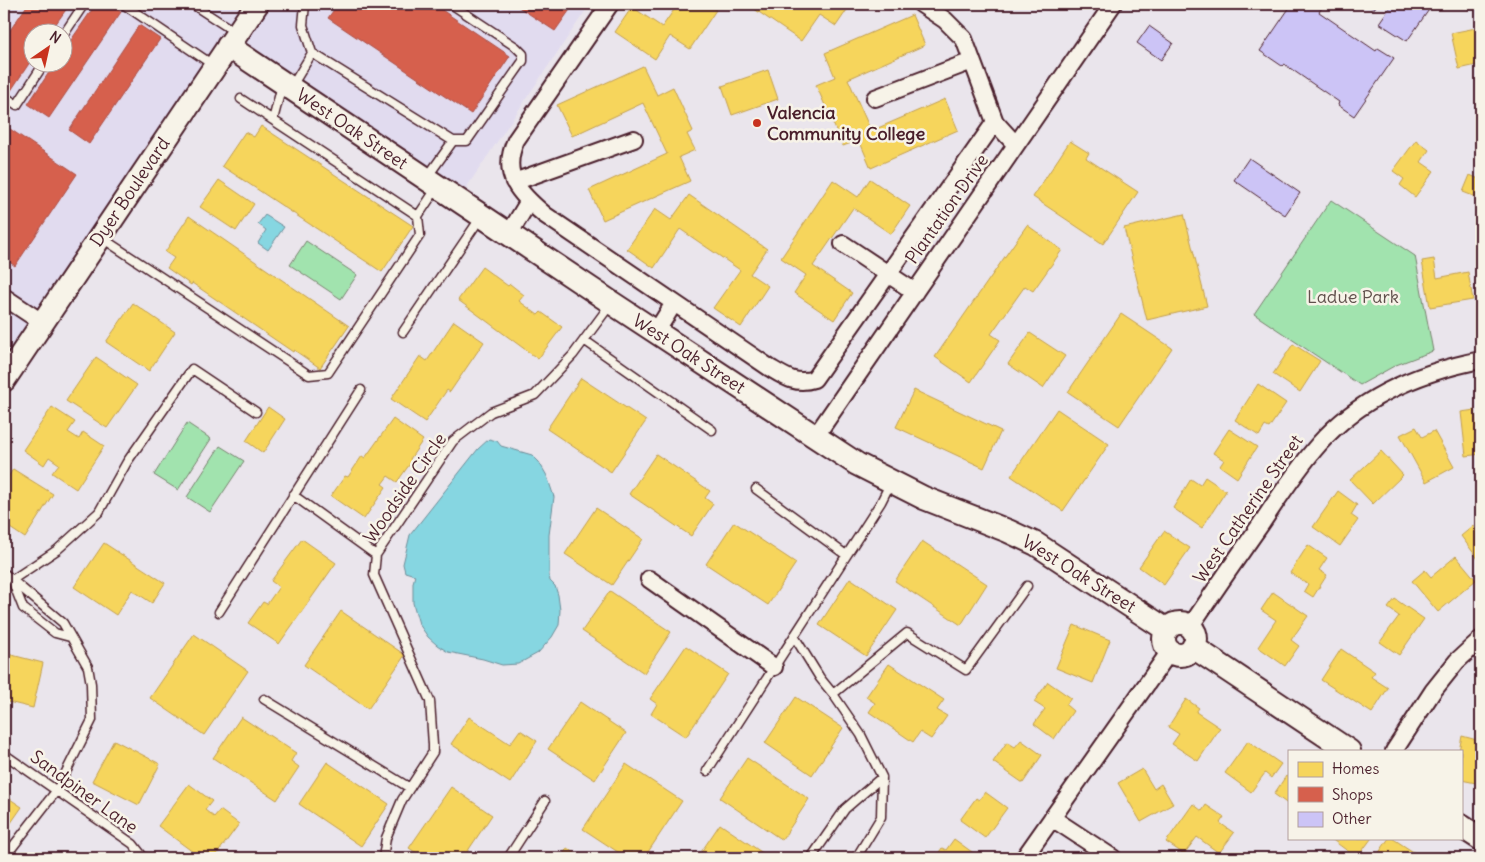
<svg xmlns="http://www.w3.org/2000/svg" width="1485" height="862" viewBox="0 0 1485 862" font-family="Delius,sans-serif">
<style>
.built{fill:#e1dbef;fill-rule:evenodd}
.green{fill:#a1e3ae;stroke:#76816c}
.water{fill:#86d6e1;stroke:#6e8d98}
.homes{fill:#f6d55c;stroke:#c29e4d}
.shops{fill:#d6604d;stroke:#ac4c43}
.building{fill:#ccc4f6;stroke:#4a1f2b}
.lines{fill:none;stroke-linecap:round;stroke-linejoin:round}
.lane-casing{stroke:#4a1f2b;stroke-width:11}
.street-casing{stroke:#4a1f2b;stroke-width:20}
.secondary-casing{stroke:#4a1f2b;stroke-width:26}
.lane{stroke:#f7f3e8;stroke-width:8}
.street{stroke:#f7f3e8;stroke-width:16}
.secondary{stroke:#f7f3e8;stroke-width:22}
.poi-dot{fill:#c8321e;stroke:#f7f3e8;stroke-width:2}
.labels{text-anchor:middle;stroke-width:5;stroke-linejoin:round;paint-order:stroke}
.poi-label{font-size:18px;font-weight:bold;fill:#4a1f2b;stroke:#f7f3e8;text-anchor:start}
.street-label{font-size:18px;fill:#4a1f2b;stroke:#f7f3e8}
.park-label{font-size:18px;fill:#60504c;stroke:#f7f3e8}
</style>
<rect width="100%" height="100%" fill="#eae5ec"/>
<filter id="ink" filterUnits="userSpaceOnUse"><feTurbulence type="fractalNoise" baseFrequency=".02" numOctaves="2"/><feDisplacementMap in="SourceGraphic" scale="10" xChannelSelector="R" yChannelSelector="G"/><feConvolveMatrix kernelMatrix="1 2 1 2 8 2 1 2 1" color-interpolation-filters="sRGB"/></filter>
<g filter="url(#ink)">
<path class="built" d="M4,4H246L4,364ZM32,32H62V62H32Z
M268,4H590L464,191L241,43Z"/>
<path class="green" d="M1331,200L1415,256L1433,351L1396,365L1360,385L1254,314Z
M306,241L357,275L341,299L290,265Z
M187,423L211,439L178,490L154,475Z
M220,446L244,461L210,512L187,497Z"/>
<path class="water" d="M265,215L284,227L268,250L258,243L266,230L258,224Z
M489,439L497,441L501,446L532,455L539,462L547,476L554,497L549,535V575L550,581L555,586L558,595L560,610L559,625L552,637L538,653L518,664L502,665L483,659L448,652L437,645L428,637L419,624L413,603V583L415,575L405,572L403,564L410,535L478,449Z"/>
<path class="homes" d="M678,4H706L716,10L690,49L670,36L655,59L615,32L632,7L662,27Z
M747,4H805L810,7L811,4H851L836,26L819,15L801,41Z
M912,15L925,45L848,79L871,131L945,99L958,130L871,168L859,140L843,146L816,85L835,77L825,53Z
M1481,27V64L1459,69L1451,33Z
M643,66L657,95L673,87L693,131L687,134L695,150L679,157L690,181L603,220L589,190L667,154L643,103L572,136L557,105Z
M768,70L778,99L732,115L722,86Z
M261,126L413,226L382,272L222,166L245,132L254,137Z
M1416,140L1429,150L1421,162L1434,171L1415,197L1400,185L1404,179L1393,171Z
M1070,141L1089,153L1086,158L1138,192L1103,244L1033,197Z
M1470,175L1481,180V199L1463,192Z
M870,179L910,206L891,234L853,208L813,266L852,293L834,320L794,293L806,275L781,258L833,180L858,197Z
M219,180L254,204L236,231L200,207Z
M689,195L767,249L750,274L768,286L741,327L713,308L740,270L680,229L654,268L627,249L655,209L671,220Z
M1184,214L1207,306L1147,320L1124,228Z
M189,216L349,326L320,368L294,350L293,352L192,283L191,285L167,268L174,258L165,252Z
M1027,225L1062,250L1033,291L1025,286L991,334L1000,340L971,382L935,357Z
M1434,259L1437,278L1468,272L1473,300L1430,307L1422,261Z
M482,267L508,286L510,284L524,295L519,301L538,315L541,312L562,327L538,359L458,300Z
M133,303L175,332L149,371L106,342Z
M1121,314L1172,348L1119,426L1068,392Z
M454,321L484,342L450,392L447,390L425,422L391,399L420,356L427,361Z
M1030,333L1065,356L1043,388L1008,364Z
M1293,344L1320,361L1300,392L1273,374Z
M96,357L137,385L107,428L66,401Z
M581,378L646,421L611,472L547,429Z
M1258,384L1286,403L1269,428L1265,426L1259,436L1235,420Z
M914,390L1001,431L984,468L896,427Z
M52,407L75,422L68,432L79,439L83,432L104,446L76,489L52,473L59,464L49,457L44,465L23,450Z
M268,407L285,419L263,453L246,441Z
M1057,409L1109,444L1063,511L1011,476Z
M1475,410L1476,425L1481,424V454L1466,456L1461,412Z
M393,419L423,440L410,459L412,461L397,482L388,476L382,484L386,487L364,519L331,496L345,476L348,477L362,456L365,458Z
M1416,427L1422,437L1434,431L1454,467L1426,482L1400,435Z
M1229,429L1257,447L1237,478L1220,466L1224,460L1213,453Z
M1381,451L1403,475L1373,504L1350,480Z
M656,454L710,491L705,498L713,504L691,536L629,494Z
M13,469L53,494L25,538L4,524V484Z
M1205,477L1226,491L1202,528L1173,508L1191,479L1200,485Z
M1338,491L1357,505L1351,515L1358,520L1340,546L1313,527Z
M596,508L643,539L612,585L565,554Z
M734,522L796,563L768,605L706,564Z
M1473,526L1481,537V563L1461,536Z
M1164,531L1190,548L1164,585L1139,567Z
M302,539L336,563L279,644L248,623L263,602L267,604L279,587L271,581Z
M922,541L987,584L961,625L895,581Z
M104,543L165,583L152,603L132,590L116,615L74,587Z
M1308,545L1327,558L1319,570L1327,575L1313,597L1304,591L1308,584L1290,573Z
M1456,556L1476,580L1438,612L1412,581L1425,570L1431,577Z
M850,578L897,610L866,656L819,625Z
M610,591L671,632L644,673L582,631Z
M1273,592L1308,616L1291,640L1299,646L1285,666L1258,647L1276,620L1261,610Z
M1395,599L1424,619L1399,655L1380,642L1399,616L1388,608Z
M341,611L405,655L368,709L304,665Z
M1074,625L1110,640L1093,683L1056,668Z
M194,634L248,671L204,735L150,698Z
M686,646L728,674L686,737L651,714L657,704L650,699Z
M1341,649L1375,672L1371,677L1388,688L1372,713L1321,680Z
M4,653L43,663L33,708L4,701Z
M889,664L944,700L937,710L947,716L931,739L920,732L913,742L869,712L875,703L866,697Z
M1048,682L1071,698L1066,705L1073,711L1054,739L1034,724L1045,709L1034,702Z
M796,697L843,728L812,775L765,743Z
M1186,699L1199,708L1196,712L1220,728L1198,761L1172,744L1179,734L1168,727Z
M580,702L626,733L595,780L548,749Z
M241,717L296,753L291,761L299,767L277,800L213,758Z
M469,717L510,744L520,730L537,741L510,783L451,744Z
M1462,736L1477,740L1476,744L1481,745V784L1461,780V751H1459Z
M114,740L160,764L139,805L92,781Z
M1021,740L1042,755L1023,783L993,762L1007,742L1015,747Z
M1248,741L1281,764L1271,778L1265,773L1251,792L1225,773Z
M747,758L809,799L782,840L720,798Z
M327,762L389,804L361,846L299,804Z
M626,764L682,801L644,858H627L583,829Z
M1142,769L1154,789L1161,784L1173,804L1141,822L1118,783Z
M1286,776L1289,778V805L1274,794Z
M189,784L212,801L205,810L214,817L220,810L239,824L214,858H201L158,826Z
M451,787L492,815L463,858H424L409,848Z
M985,792L1007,808L985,838L960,820L976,798L979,800Z
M4,795L22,807L6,830L4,828Z
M1193,804L1202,811L1206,805L1224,817L1220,823L1234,833L1219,853L1197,837L1184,854L1166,842Z
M720,824L767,856L765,858H697Z
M1330,838H1371V839L1357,858Z
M1389,838H1392L1421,857L1420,858H1378L1376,857Z
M954,839L976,855L973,858H935L942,848L946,850Z
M567,848L583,858H547L551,852L561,858Z
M1252,853L1259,858H1248Z"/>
<path class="shops" d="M28,4H70L50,32H32V59L10,92L4,88V39Z
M96,4H108L121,12L49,118L28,104L56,62H62V53Z
M338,4H433L510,56L471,114L328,18Z
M514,4H574L555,31Z
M139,25L160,39L89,144L69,130Z
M4,125L77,174L15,266L4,258Z"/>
<path class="building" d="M1292,4H1315L1322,8L1319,12L1376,51L1378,48L1394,58L1354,116L1338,105L1339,102L1284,64L1282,66L1260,51Z
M1367,4H1377L1374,9Z
M1392,4H1433L1407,41L1379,23Z
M1149,26L1173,43L1161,60L1137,43Z
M1249,158L1300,193L1285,215L1234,180Z"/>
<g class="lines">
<g class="lane-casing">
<path id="lane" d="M123,4L213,65
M192,4L235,32
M305,4L303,25L312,53
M62,37L84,4
M292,86L312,53L453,141
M4,96L17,105L45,62
M273,120L282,85
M428,176L453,141H467L523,61V54L516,47L451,4
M418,216L436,189
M102,238L309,375L328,373L420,235L418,216L241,99
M403,332L481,217
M584,340L712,430
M756,489L846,555
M293,495L376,555
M4,573L63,623L88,667L91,684L92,720L57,790L4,858
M219,612L361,390
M794,636L820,678L833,694
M70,637L55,633L23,608L12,580L57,550L99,512L127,462L192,369L256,412
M264,699L410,788
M4,754L133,844L144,858
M707,771L881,502L890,484
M383,858L386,838L402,800L433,752V745L430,701L374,575L376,555L453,441L491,412L535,395L573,355L610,305
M508,858L545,801
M811,858L845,809L882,777
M856,858L881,817L882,777L861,735L833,694L907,633L966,670L1027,586"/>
</g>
<g class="street-casing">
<path id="street" d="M610,4L516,140C500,175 519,193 545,215L770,368C785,377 796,385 814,379L995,122
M921,4L945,20L964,39L995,122L1016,145
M875,98L972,61
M514,182L634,139
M509,234L529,201
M843,244L915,292
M4,297L43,323
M656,332L674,303
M815,437L1113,4
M649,579L774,667
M1190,627C1213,593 1237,558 1261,524C1279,497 1297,469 1319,444C1361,396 1420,372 1481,360
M1394,751L1433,691L1457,661L1481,639
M1052,818L1113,858
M1024,858L1170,651"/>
</g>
<g class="secondary-casing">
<path id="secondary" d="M228,46L612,303L857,464L924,498L1008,531L1036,544L1167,630
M4,380L257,4
M1164 639a16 16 0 1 1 32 0a16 16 0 1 1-32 0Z
M1193,647L1349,751
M1461,826L1481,839"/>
</g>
<use href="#lane" class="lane"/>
<use href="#street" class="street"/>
<use href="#secondary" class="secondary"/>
</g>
</g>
<circle class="poi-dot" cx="757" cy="123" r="5"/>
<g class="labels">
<g class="poi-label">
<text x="767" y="119">Valencia<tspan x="767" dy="21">Community College</tspan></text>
</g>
<g class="street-label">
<text transform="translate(352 129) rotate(34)" y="6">West Oak Street</text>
<text transform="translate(130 192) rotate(-56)" y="6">Dyer Boulevard</text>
<text transform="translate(947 209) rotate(-55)" y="6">Plantation Drive</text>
<text transform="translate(689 354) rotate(33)" y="6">West Oak Street</text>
<text transform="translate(405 488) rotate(-55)" y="6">Woodside Circle</text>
<text transform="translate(1248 509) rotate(-55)" y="6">West Catherine Street</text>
<text transform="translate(1079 574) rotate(32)" y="6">West Oak Street</text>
<text transform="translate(84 792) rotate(36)" y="6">Sandpiner Lane</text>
</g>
<g class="park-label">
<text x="1353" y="303">Ladue Park</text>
</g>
</g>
<rect width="1485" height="862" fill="none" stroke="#f7f3e8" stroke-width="20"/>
<rect x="10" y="10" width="1465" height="842" fill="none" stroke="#4a1f2b" stroke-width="2" filter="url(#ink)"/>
<rect x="1288" y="750" width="175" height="90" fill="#f7f3e8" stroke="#b29e9c"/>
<rect x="1298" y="762" width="25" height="15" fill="#f6d55c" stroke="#b29e9c"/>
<text x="1332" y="774" font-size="15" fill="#4a1f2b">Homes</text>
<rect x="1298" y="787" width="25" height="15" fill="#d6604d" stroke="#b29e9c"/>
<text x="1332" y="800" font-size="15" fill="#4a1f2b">Shops</text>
<rect x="1298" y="812" width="25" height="15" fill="#ccc4f6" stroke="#b29e9c"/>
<text x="1332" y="824" font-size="15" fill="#4a1f2b">Other</text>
<g transform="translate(48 48) rotate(34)"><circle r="24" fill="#f7f3e8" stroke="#b29e9c"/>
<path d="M0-4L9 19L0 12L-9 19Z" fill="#c8321e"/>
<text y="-8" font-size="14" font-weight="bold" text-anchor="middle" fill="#4a1f2b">N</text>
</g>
</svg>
